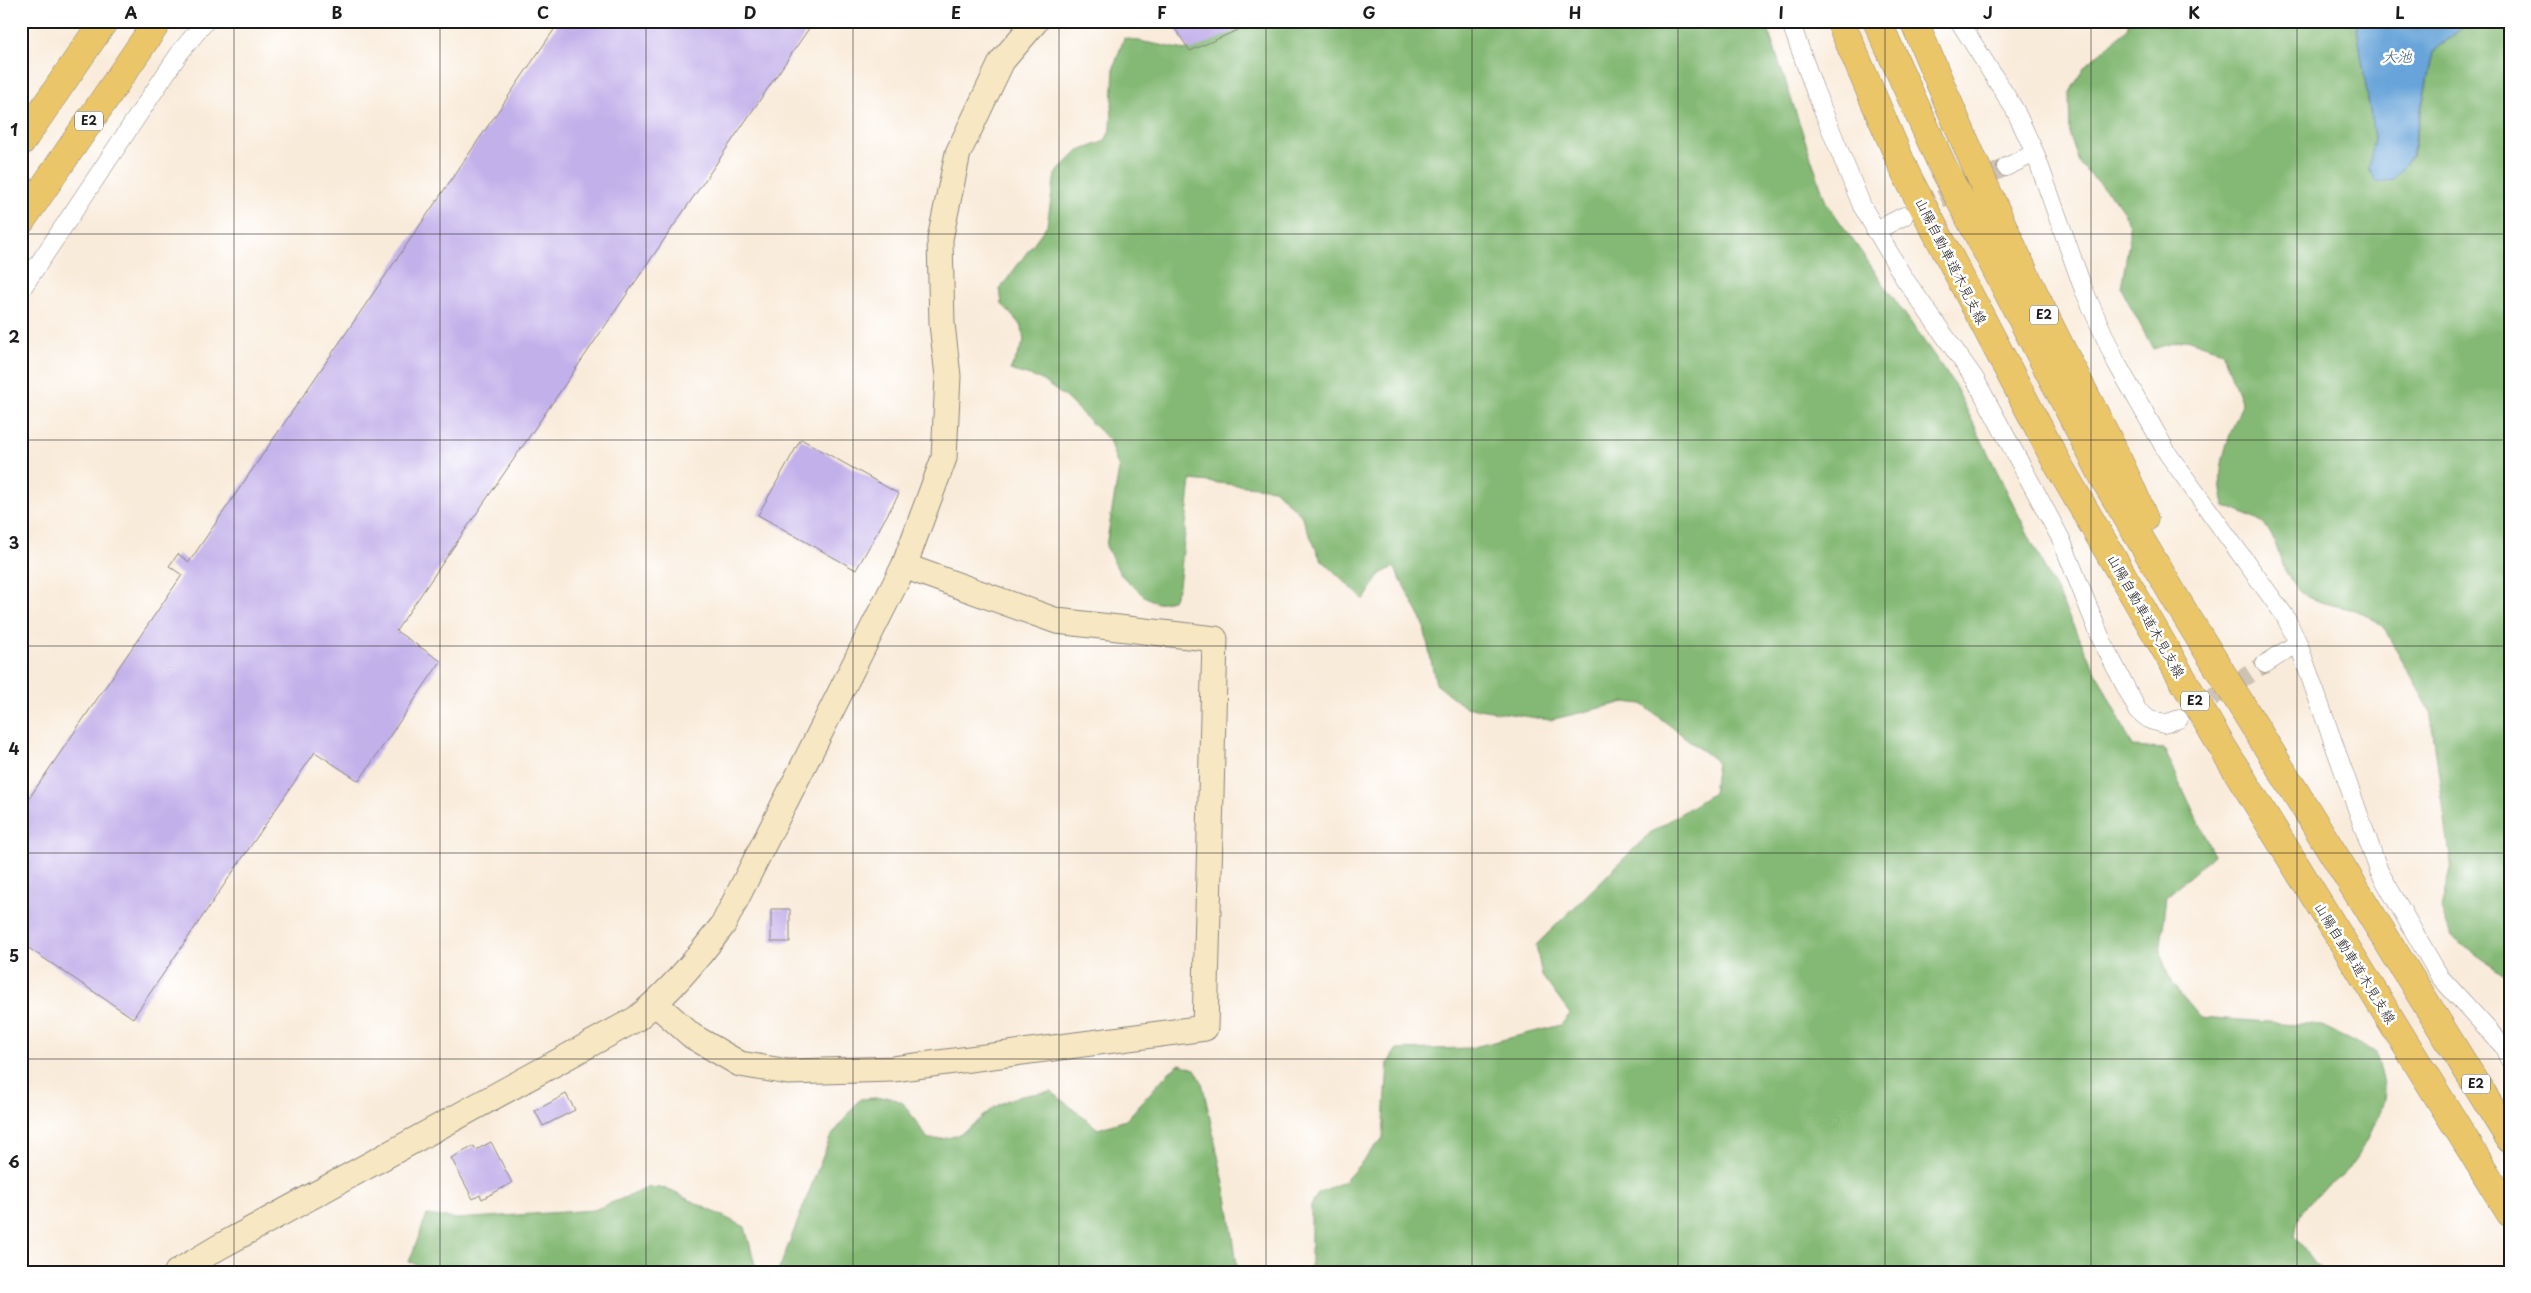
<svg xmlns="http://www.w3.org/2000/svg" width="2531" height="1293" viewBox="0 0 2531 1293" font-family="'Playpen Sans','Klee One',sans-serif">
<style>
.forest{fill:#84b975;stroke:#506a48}
.water{fill:#67a4d9;stroke:#42607a}
.building{fill:#c2b0ea}
.lines{fill:none;stroke-linecap:round;stroke-linejoin:round}
.street-tunnel{stroke:#cdc2b4;stroke-width:18;stroke-dasharray:18 9;stroke-linecap:butt}
.street-casing{stroke:#8a847b;stroke-width:19}
.secondary-casing{stroke:#8a847b;stroke-width:27}
.highway-casing{stroke:#8a847b;stroke-width:29}
.street{stroke:#fff;stroke-width:18}
.secondary{stroke:#f7e8c3;stroke-width:25}
.highway{stroke:#ebc669;stroke-width:28}
.grid{fill:none;stroke:#1c1c1c;stroke-width:1;stroke-opacity:0.55}
.labels{text-anchor:middle;stroke-width:5;stroke-linejoin:round;paint-order:stroke}
.shield{fill:#fff;stroke:#606060;stroke-width:1}
.shield-label{font-size:12px;font-weight:bold;fill:#1c1c1c}
.street-label{font-size:14px;fill:#1c1c1c;stroke:#fff}
.water-label{font-size:15px;font-style:italic;fill:#42607a;stroke:#fff}
.neatline{fill:none;stroke:#1c1c1c;stroke-width:2}
.grid-label{font-size:16px;text-anchor:middle;font-weight:bold;fill:#1c1c1c}
</style>
<rect width="100%" height="100%" fill="#fff"/>
<filter id="ink" filterUnits="userSpaceOnUse"><feTurbulence type="fractalNoise" baseFrequency=".02" numOctaves="2"/><feDisplacementMap in="SourceGraphic" scale="10" xChannelSelector="R" yChannelSelector="G"/><feConvolveMatrix kernelMatrix="1 2 1 2 8 2 1 2 1" color-interpolation-filters="sRGB"/></filter>
<filter id="wash" filterUnits="userSpaceOnUse"><feTurbulence type="fractalNoise" baseFrequency=".0096" numOctaves="4" result="noise"/><feDisplacementMap in="SourceGraphic" scale="20" xChannelSelector="R" yChannelSelector="G"/><feGaussianBlur stdDeviation="1.12" result="paint"/><feColorMatrix in="noise" values="0 0 0 0 0 0 0 0 0 0 0 0 0 0 0 0 0 1.4 0 .05"/><feComposite in="paint" operator="in"/></filter>
<g filter="url(#wash)">
<rect width="100%" height="100%" fill="#f9ebda"/>
<path class="forest" d="M1235,21H1765L1826,202L1954,384L2133,747L2164,749L2214,855L2167,896L2160,953L2172,984L2200,1017L2322,1026L2376,1052C2378,1063 2383,1075 2384,1086C2385,1110 2364,1152 2348,1169C2324,1194 2300,1197 2295,1236L2316,1264L2328,1272H1311V1206L1318,1193L1345,1181L1383,1138L1388,1063L1396,1050L1470,1048L1561,1025L1570,1014L1542,976L1536,945L1650,833L1713,793L1717,762L1642,704L1625,702L1550,720L1465,707L1436,684L1423,622L1394,567L1380,574L1364,600L1320,558L1301,515L1274,489L1191,480L1179,586L1173,600L1157,603L1144,596L1120,574L1106,546L1119,469L1109,440L1065,397L1040,379L1010,370L1024,342L1022,327L1002,304L1000,289L1047,225L1055,174L1077,152L1105,141L1111,128L1114,67L1124,38L1185,50L1227,33Z
M2129,21H2356L2374,138L2369,169L2377,182L2392,180L2412,157L2433,52L2470,21H2510V978L2451,937L2441,909L2451,864L2430,710L2383,627C2357,600 2324,612 2300,591C2280,574 2280,544 2266,527C2261,520 2235,510 2225,506C2212,472 2230,435 2242,404L2222,351L2186,339L2153,349L2121,288L2129,242V226L2124,212L2115,199L2080,165L2070,137L2069,94L2084,67L2127,29Z
M1180,1064L1195,1069L1202,1082L1228,1202L1238,1272H778L830,1138L860,1099L890,1097L903,1103L928,1139C969,1142 974,1116 1006,1101C1018,1095 1037,1094 1051,1091L1098,1129L1126,1120L1168,1073Z
M650,1187L667,1189L745,1227L757,1272H440L409,1262L427,1215L457,1219L594,1210Z"/>
<path class="water" d="M2356,21H2470L2433,52L2411,157L2393,180L2377,182L2369,169L2374,138Z"/>
<g id="blocks">
<path class="building" d="M560,21H814L396,631L441,661L359,781L315,752L133,1018L21,943V810L182,575L169,566L178,554L189,562Z
M1183,21H1258L1190,51L1174,27Z
M801,439L899,494L856,570L758,515Z
M771,909H790V942H771Z
M566,1094L575,1110L543,1126L535,1111Z
M491,1142L512,1183L482,1199L480,1195L473,1199L451,1158L474,1146L476,1150Z"/>
</g>
</g>
<g filter="url(#ink)">
<use href="#blocks" fill-opacity="0" stroke="#8a847b" stroke-width="1"/>
<g class="lines">
<path class="street-tunnel" d="M1916,211L2006,167
M2189,712L2265,664"/>
<g class="street-casing">
<path id="street" d="M1790,21L1815,91L1862,206L1904,278L1975,379L2061,539L2102,641L2138,711L2150,720L2164,724L2179,719
M1959,21L2015,110L2035,153L2083,288L2116,362L2168,454L2285,616L2298,643L2379,871L2440,977L2503,1046L2510,1061
M2006,167L2035,153
M1875,231L1904,216
M21,290L181,51L206,21
M2265,664L2298,643"/>
</g>
<g class="secondary-casing">
<path id="secondary" d="M656,1004L692,1036L740,1064L788,1072L893,1069L1205,1028L1215,639L1057,621L904,566
M177,1272L219,1247L636,1019C670,992 697,959 723,925L904,566L944,458L948,376L942,324L940,239L958,153L1002,61L1036,21"/>
</g>
<g class="highway-casing">
<path id="highway" d="M1840,21L1906,174L2056,461L2218,740L2510,1213
M1877,21L1941,163L2108,485L2180,606L2510,1139
M1914,21C1954,118 1996,214 2041,308C2075,379 2115,446 2144,519
M21,142L104,21
M21,221L158,21"/>
</g>
<use href="#street" class="street"/>
<use href="#secondary" class="secondary"/>
<use href="#highway" class="highway"/>
</g>
</g>
<path class="grid" d="M234,21V1272M440,21V1272M646,21V1272M853,21V1272M1059,21V1272M1266,21V1272M1472,21V1272M1678,21V1272M1885,21V1272M2091,21V1272M2297,21V1272M21,234H2510M21,440H2510M21,646H2510M21,853H2510M21,1059H2510"/>
<g class="labels">
<g class="shield">
<rect x="75" y="111.5" width="28" height="19" rx="4"/>
<rect x="2030" y="305.5" width="28" height="19" rx="4"/>
<rect x="2181" y="691.5" width="28" height="19" rx="4"/>
<rect x="2462" y="1074.5" width="28" height="19" rx="4"/>
</g>
<g class="shield-label">
<text x="89" y="125">E2</text>
<text x="2044" y="319">E2</text>
<text x="2195" y="705">E2</text>
<text x="2476" y="1088">E2</text>
</g>
<g class="street-label">
<text transform="translate(1951 261) rotate(63)" y="5">山陽自動車道木見支線</text>
<text transform="translate(2146 616) rotate(60)" y="5">山陽自動車道木見支線</text>
<text transform="translate(2355 963) rotate(58)" y="5">山陽自動車道木見支線</text>
</g>
<g class="water-label">
<text x="2397" y="62">大池</text>
</g>
</g>
<rect width="2531" height="1293" fill="none" stroke="#fff" stroke-width="55"/>
<rect x="28" y="28" width="2476" height="1238" class="neatline"/>
<g class="grid-label">
<text x="131" y="19">A</text>
<text x="337" y="19">B</text>
<text x="543" y="19">C</text>
<text x="750" y="19">D</text>
<text x="956" y="19">E</text>
<text x="1162" y="19">F</text>
<text x="1369" y="19">G</text>
<text x="1575" y="19">H</text>
<text x="1781" y="19">I</text>
<text x="1988" y="19">J</text>
<text x="2194" y="19">K</text>
<text x="2400" y="19">L</text>
<text x="14" y="136">1</text>
<text x="14" y="343">2</text>
<text x="14" y="549">3</text>
<text x="14" y="755">4</text>
<text x="14" y="962">5</text>
<text x="14" y="1168">6</text>
</g>
</svg>
